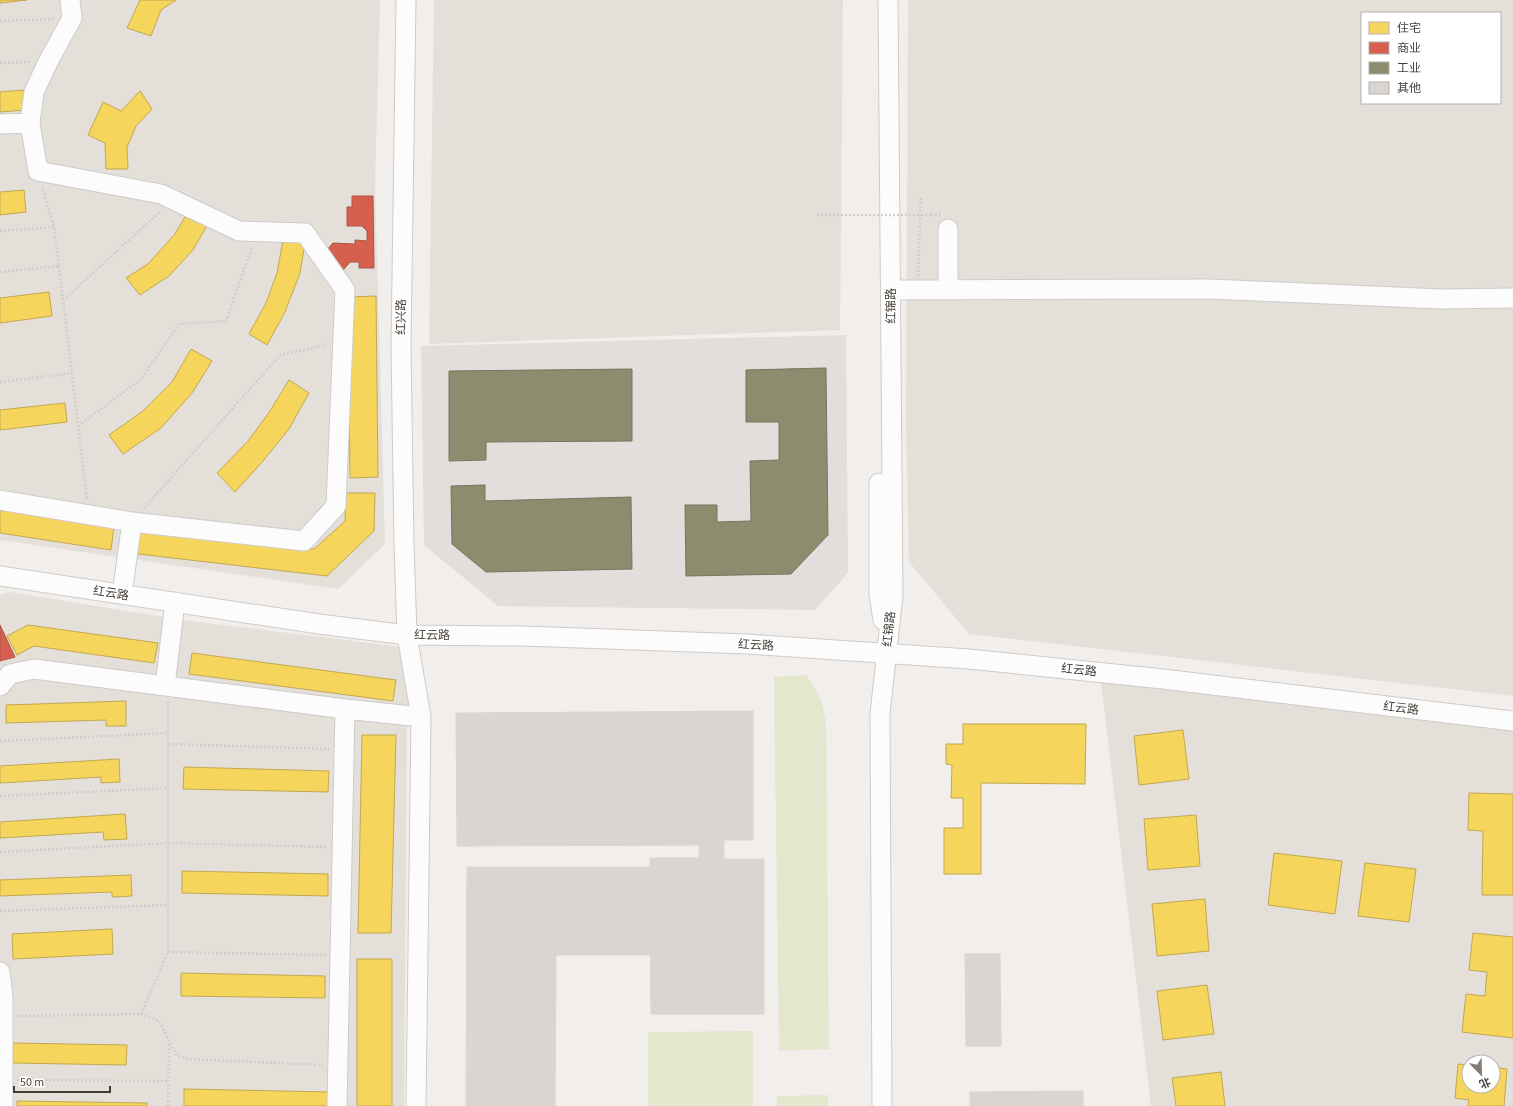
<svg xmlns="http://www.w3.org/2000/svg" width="1513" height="1106" viewBox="0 0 1513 1106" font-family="'Source Sans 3','Noto Sans SC',sans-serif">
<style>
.residential{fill:#e4dfd9;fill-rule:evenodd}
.industrial{fill:#e2dedb}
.green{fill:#e2e7ce}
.homes{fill:#f6d55c;stroke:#c1a851}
.shops{fill:#d6604d;stroke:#aa5647}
.industry{fill:#8c8c6e;stroke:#77755e}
.building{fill:#d9d5d2;stroke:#d9d5d1}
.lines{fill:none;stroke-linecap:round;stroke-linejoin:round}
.minor-casing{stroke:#cecbc9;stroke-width:21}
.path{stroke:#d1cecb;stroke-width:2.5;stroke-dasharray:2 2;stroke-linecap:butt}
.minor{stroke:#fdfcfc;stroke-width:19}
.path-bridge{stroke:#d1cecb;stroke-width:2.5;stroke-dasharray:2 2;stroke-linecap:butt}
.labels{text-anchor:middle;stroke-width:4;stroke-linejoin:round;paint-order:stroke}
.street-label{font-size:12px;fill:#453e38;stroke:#fff}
</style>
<rect width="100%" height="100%" fill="#f1eeeb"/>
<path class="residential" d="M0,0H380L375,187L385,544L338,589L0,540Z
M434,0H843L840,330L429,344Z
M908,0H1513V696L969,634L909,562L906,426ZM1362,13H1500V103H1362Z
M10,592L182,620L410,648L407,732L404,1106H0V595Z
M1100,673L1513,719V1106H1151ZM1469,1062H1493V1086H1469Z"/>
<path class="industrial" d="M846,335L848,573L815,610L498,606L424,545L421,346Z"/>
<path class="green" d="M806,675L821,699L826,722L829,1049L779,1051L774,677Z
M753,1031V1106H648V1032Z
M828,1095V1106H777V1096Z"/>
<path class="homes" d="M0,0H27L0,3Z
M140,0H176L161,10L151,36L127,28Z
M24,90L26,110L0,112V92Z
M140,91L152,109L136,126L127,147L128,169H106L105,143L88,135L103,102L121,111Z
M24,190L26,212L0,215V192Z
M189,210L209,222L193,250L169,276L140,295L126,278L148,264L175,234Z
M283,240L305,243L300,273L285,312L267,345L249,334L266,303L277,273Z
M49,292L52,316L0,323V298Z
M376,296L378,477L350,478L348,297Z
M191,349L212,361L192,393L161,428L123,454L109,435L143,411L172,382Z
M289,380L309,393L289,429L263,461L235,492L217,473L248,441L268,414Z
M65,403L67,422L0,430V410Z
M346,493H375L374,531L327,576L130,553L133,528L314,549L345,521Z
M0,509L114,526L111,550L0,533Z
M28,625L158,643L154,663L34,646L17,655L7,636Z
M192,653L396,680L393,701L189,674Z
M126,701V726H106V720L6,723V705Z
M963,724H1086L1085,784L981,783V874H944V828H963V798H951L952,765L946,764V744H963Z
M1183,730L1189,779L1139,785L1134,736Z
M362,735H396L391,933H358Z
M119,759L120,782L101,783V777L0,783V766Z
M184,767L329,771L328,792L183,789Z
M1469,793L1513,794V895H1482L1483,831L1468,830Z
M125,814L127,839L104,840L103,832L0,838V822Z
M1196,815L1200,866L1148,870L1144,819Z
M1274,853L1342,861L1335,914L1268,905Z
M1365,863L1416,869L1409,922L1358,916Z
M182,871L328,874V896L182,893Z
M131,875L132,896L112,897V892L0,896V880Z
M1205,899L1209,951L1157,956L1152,904Z
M112,929L113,954L13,959L12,934Z
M1473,933L1513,937V1038L1462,1032L1466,994L1485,996L1487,972L1469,970Z
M357,959H392V1106H357Z
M181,973L325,976V998L181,996Z
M1207,985L1214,1034L1163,1040L1157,991Z
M13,1043L127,1045L126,1065L13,1063Z
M1458,1064L1469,1065V1086H1493V1067L1507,1069L1504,1106H1468L1469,1100L1455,1098Z
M1221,1072L1225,1106H1176L1172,1078Z
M184,1089L331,1092L330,1106H184Z
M17,1101L147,1103V1106H17Z"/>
<path class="shops" d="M352,196H373L374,268H359V262H350L344,269H334L326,251L333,243L355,244V240L367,241V231L362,226H347V207H352Z
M0,625L15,657L0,661Z"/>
<path class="industry" d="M826,368L828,535L791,574L686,576L685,505H717V522L751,521L750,461L779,460V422H746V370Z
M632,369V441L486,442V460L449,461V371Z
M485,485V501L631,497L632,569L486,572L452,544L451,486Z"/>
<path class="building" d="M753,711V840H724V859H764V1014H651L650,858H699V845L457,846L456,713Z
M467,867H651V955H556L555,1106H466Z
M965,954H1000L1001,1046H966Z
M1083,1091V1106H970V1092Z"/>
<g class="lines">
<g class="minor-casing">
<path id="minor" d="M70,0L72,18L48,62L34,92L30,123L38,171L161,194L239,231L305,233L345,290L336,506L304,541L132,522L122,594
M406,0L401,346L404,545L407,635L421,717L416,1106
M0,124L30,123
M948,289V229
M891,290L1211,289L1441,299L1513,298
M879,483V594L883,620
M0,500L132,522
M0,576L319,624L407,635L523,636L747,644L969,659L1163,679L1513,721
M0,686L10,674L34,669L345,709L337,1106
M165,686L175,602
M345,709L421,717
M0,972L3,997V1106
M882,1106L880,714L893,595L888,0"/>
</g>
<path class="path" d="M0,21L55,19
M0,63L31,62
M931,215L943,214
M0,231L54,227
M59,266L87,499
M0,272L59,266L54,227L42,187
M918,276L921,197
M63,300L161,211
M0,382L72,373
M78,426L141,379L179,324L226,321L252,247
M144,508L280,355L327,345
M0,741L168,733
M168,744L330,749
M0,796L168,788
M0,852L168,843L328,847
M0,911L168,905
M168,952L326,955
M141,1014L168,952V701
M17,1016L141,1014L159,1021L176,1055L186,1059L323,1065
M17,1080L168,1081
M168,1106L169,1043"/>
<use href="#minor" class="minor"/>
<path class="path-bridge" d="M817,215H931"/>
</g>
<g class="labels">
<g class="street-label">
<text transform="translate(891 306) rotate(-90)" y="4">红锦路</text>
<text transform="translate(401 317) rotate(-89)" y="4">红兴路</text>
<text transform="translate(111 593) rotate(9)" y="4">红云路</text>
<text transform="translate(889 629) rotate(-84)" y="4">红锦路</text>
<text transform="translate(432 635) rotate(1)" y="4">红云路</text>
<text transform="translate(756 645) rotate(3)" y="4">红云路</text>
<text transform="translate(1079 670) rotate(6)" y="4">红云路</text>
<text transform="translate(1401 708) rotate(7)" y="4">红云路</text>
</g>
</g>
<rect x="1361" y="12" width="140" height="92" fill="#ffffff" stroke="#b5b2af"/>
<rect x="1369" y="22" width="20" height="12" fill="#f6d55c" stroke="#b5b2af"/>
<text x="1397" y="32" font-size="12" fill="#453e38">住宅</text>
<rect x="1369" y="42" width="20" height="12" fill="#d6604d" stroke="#b5b2af"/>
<text x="1397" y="52" font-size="12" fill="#453e38">商业</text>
<rect x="1369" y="62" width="20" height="12" fill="#8c8c6e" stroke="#b5b2af"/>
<text x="1397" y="72" font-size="12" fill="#453e38">工业</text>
<rect x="1369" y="82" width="20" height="12" fill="#d9d5d2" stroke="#b5b2af"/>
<text x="1397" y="92" font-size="12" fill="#453e38">其他</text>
<g transform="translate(1481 1074) rotate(157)"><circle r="19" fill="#ffffff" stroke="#b5b2af"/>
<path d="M0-3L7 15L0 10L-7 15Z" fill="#817c77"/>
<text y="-6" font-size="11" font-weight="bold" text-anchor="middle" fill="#453e38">北</text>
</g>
<path d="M14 1086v6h96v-6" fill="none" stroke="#453e38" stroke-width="2"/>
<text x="20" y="1086" font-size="12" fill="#453e38" stroke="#ffffff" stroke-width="3" paint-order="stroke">50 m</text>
</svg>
